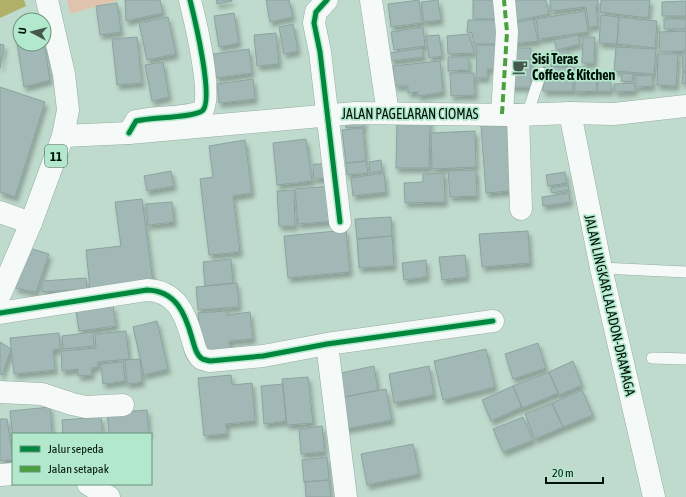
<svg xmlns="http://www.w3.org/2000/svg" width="686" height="497" viewBox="0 0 686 497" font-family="'Asap Condensed',sans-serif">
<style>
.green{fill:#dfc3ac}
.water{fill:#b0b068}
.building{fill:#a1b8b6;stroke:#8ca3a0;filter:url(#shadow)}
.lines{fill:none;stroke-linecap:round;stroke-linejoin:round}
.service-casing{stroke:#96aca2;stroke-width:12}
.minor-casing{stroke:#96aca2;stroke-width:23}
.secondary-casing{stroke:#96aca2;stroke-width:23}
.primary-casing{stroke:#96aca2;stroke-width:23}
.service{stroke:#f5faf8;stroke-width:11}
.minor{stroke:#f5faf8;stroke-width:22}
.secondary{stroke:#f5faf8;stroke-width:22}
.primary{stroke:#f5faf8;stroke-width:22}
.quiet{stroke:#4ba03e;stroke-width:4;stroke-dasharray:8 4;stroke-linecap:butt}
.cycleway-casing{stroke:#b2e8cc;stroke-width:8}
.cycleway{stroke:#00873e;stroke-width:5}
.labels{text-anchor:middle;stroke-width:3.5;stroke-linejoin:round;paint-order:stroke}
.shield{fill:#b2e8cc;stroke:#365244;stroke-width:1}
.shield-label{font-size:13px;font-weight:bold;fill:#011209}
.poi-label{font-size:14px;font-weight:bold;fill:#011209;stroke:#b2e8cc;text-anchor:start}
.street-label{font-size:14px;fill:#011209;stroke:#b2e8cc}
</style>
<defs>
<filter id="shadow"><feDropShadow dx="2.5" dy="4.5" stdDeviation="2" flood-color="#0004"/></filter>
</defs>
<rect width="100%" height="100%" fill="#bfdbcd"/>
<path class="green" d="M67,0H119L70,14Z"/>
<path class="water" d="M0,0H24L26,6L0,18Z"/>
<path class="building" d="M125,0H160L163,13L126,21Z
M216,0H232V1L217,4Z
M266,0H289L293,17L270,22Z
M419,0L422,23L391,27L388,4Z
M438,0L441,20L424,22L421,2Z
M473,0H497L498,19H473Z
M506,0H546L549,14L511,22Z
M550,0H598V6H596L598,26L589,27L586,7L551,11Z
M601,0H650L648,18L600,12Z
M686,1V16H662V2Z
M117,3L121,32L100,35L96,6Z
M585,11L588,32L539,39L536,19Z
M234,13L239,43L219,47L214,16Z
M601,15L619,17L617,44L599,43Z
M168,17L176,54L147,60L139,23Z
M619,17L657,21L655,48L617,44Z
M533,19L538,41L510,44L507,25Z
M664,19H686V29H664Z
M468,20H502L503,44H474L472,33L467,32Z
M293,24L298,51L284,54L279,27Z
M423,27L425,46L394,50L391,32Z
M686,31V51L660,52L659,32Z
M276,33L279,64L257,66L254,35Z
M468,34L475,53L448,54L447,36Z
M439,35L442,56L429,58L426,36Z
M578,35L580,44L557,50L554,40Z
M20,36V44H44V42L50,80L24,87L16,37Z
M137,37L142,83L117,85L112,39Z
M583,37H595L594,63H582Z
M0,44L4,45L0,68Z
M477,45H502V69H487V78H476Z
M616,47L656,49L654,74L614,71Z
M422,48L424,57L391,61L390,53Z
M510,48H531V87H509Z
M249,49L252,73L216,78L213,54Z
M551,51H568V66H551Z
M682,53H686V72H683Z
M658,54H678L676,86L657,85Z
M448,57H469V70L448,71Z
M440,61L443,92L418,96V92L408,93V86H395L393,66Z
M163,62L169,97L152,101L145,65Z
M543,67H573V91H543Z
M574,67H588L591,72L596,75L597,91L575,92Z
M683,72H686V83L682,84Z
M450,73H474L475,95L451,96Z
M622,73L633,74L632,82L621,81Z
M652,75L653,86L636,87V76Z
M253,79L255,99L219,103L217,84Z
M598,81H611V91H597Z
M634,83L635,91L615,92L614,84Z
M0,87L45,102L15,197L0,192Z
M397,119L430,120L429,168H396Z
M364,120V127L346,128V121Z
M514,123L520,190L486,193L481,126Z
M363,128L366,161L346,163L342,130Z
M475,131L476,167L432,169L431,133Z
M306,139L312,181L277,185L273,143Z
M245,140L252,193L233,196L240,252L209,255L200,179L213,177L209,146Z
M381,160L382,171L370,173L369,162Z
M366,161L368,173L347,175L346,163Z
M313,164H327L328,178L314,179Z
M476,170L477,196L450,197L448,171Z
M171,171L174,186L147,191L144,176Z
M565,172L567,183L548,186L546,175Z
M384,173L386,192L353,196L351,178Z
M444,173L445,202L405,203L404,183L423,182V174Z
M568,185L569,190L552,193L551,188Z
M332,186L334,221L298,224L295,189Z
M294,190L295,226H279L277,191Z
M569,193L570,202L543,206L542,197Z
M142,199L153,282L90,289L86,250L121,246L115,202Z
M172,202L174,222L148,225L146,204Z
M391,217L392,236L357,239L355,219Z
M346,230L350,272L288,278L284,236Z
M528,231L530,263L482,267L479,234Z
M392,236L394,266L359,268L357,239Z
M29,248L49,254L36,292L15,288Z
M465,255L467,277L442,280L439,257Z
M231,259L233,283L205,286L203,262Z
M426,260L427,277L404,280L402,263Z
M86,278L87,289L42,292V281Z
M237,283L239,307L198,310L196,287Z
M113,306L116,326L79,331L76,312Z
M227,311V315L250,312L253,339L229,341L231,353L202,356L198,313Z
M157,321L168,369L144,375L133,327Z
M126,331L129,359L98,362V367L91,368L92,375L78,376V369L62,371L61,351L96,348L95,334Z
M93,332L94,346L63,349L62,336Z
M59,333L60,349L53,350L55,370L14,374L10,338Z
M0,342L11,349L2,375L0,374Z
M538,343L546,368L513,379L505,354Z
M486,349L495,387L443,400L434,361Z
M140,359L142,382L127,384L125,360Z
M573,361L582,385L559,395L549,372Z
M123,362L125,381L103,384L101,364Z
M374,366L378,390L341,398L336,374Z
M429,366L434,395L394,403L389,374Z
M549,372L558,393L522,408L513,386Z
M231,375L232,385L252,383L255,421L226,424L227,434L204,436L198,378Z
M308,377L313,423L287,425L282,379Z
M283,384L286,421L264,424L261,386Z
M513,386L522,407L491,421L482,400Z
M386,389L392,420L340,430L334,399Z
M582,390L593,415L563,427L552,403Z
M552,403L563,427L535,439L525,414Z
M50,407L52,434H13V440L10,411Z
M147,410L149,434H109L107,413Z
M101,417L103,434H63L62,420Z
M523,417L533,440L503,452L493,429Z
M0,419H7L13,460L0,461Z
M322,426L325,452L301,454L299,429Z
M413,444L419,474L367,485L361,454Z
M327,457L329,480L304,482L302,460Z
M329,480L331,497H306L305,482Z"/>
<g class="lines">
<g class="service-casing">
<path id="service" d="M527,115L541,73
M601,268L686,272
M652,358L686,359"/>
</g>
<g class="minor-casing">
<path id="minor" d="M327,0L316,12L314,23L320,52L340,222
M371,0L388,113
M502,114L507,32L504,0
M518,115L521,209
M129,133L136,121C152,117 191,118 202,111C215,102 194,16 190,0
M0,212L31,223
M0,313L147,290C176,291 185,313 192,338C194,344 195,353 201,358C203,360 207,360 210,361L263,356L327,344L493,321
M327,344L346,497
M0,392L42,394L72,404L86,407L123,405
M0,475L13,474
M88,484L109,497"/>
</g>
<g class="secondary-casing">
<path id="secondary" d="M63,136L129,133L355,113L518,115L570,113L614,114L686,106"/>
</g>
<g class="primary-casing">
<path id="primary" d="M570,113L601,268L654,497
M0,295L31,223L63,136L68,110L64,74L47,0"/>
</g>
<use href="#service" class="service"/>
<use href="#minor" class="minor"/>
<use href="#secondary" class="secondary"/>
<use href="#primary" class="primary"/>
<path class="quiet" d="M502,114L507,32L504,0"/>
<g class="cycleway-casing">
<path id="cycleway" d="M327,0L316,12L314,23L320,52L340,222
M129,133L136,121C152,117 191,118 202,111C215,102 194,16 190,0
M0,313L147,290C176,291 185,313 192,338C194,344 195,353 201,358C203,360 207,360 210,361L263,356L327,344L493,321"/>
</g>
<use href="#cycleway" class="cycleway"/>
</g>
<defs>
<g id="cafe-bare" transform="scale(1.2)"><path d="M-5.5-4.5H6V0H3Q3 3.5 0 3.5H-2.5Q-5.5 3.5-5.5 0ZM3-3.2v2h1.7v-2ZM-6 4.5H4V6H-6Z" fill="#44584e" stroke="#b2e8cc" stroke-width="2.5" paint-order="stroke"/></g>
</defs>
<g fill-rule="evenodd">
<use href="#cafe-bare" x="520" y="67"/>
</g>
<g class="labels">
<rect class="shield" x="45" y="145" width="22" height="22" rx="3"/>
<g class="shield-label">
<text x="56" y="161">11</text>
</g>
<g class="poi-label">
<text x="532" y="64">Sisi Teras<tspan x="532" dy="16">Coffee &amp; Kitchen</tspan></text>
</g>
<g class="street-label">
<text x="410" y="119">JALAN PAGELARAN CIOMAS</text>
<text transform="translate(610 305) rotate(77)" y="5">JALAN LINGKAR LALADON-DRAMAGA</text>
</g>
</g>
<rect x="12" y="433" width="140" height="52" fill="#b2e8cc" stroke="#6b927e"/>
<rect x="20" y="446" width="20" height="6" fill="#00873e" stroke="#6b927e"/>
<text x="48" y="453" font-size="12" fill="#011209">Jalur sepeda</text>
<rect x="20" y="466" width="20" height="6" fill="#4ba03e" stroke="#6b927e"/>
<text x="48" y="473" font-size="12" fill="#011209">Jalan setapak</text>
<g transform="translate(32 32) rotate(277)"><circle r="19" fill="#b2e8cc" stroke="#6b927e"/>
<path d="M0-3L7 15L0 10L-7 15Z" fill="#44584e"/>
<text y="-6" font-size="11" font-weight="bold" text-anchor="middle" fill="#011209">U</text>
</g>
<path d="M546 477v6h57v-6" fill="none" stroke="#011209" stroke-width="2"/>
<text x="552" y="477" font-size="12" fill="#011209" stroke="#b2e8cc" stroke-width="3" paint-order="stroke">20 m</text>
</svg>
